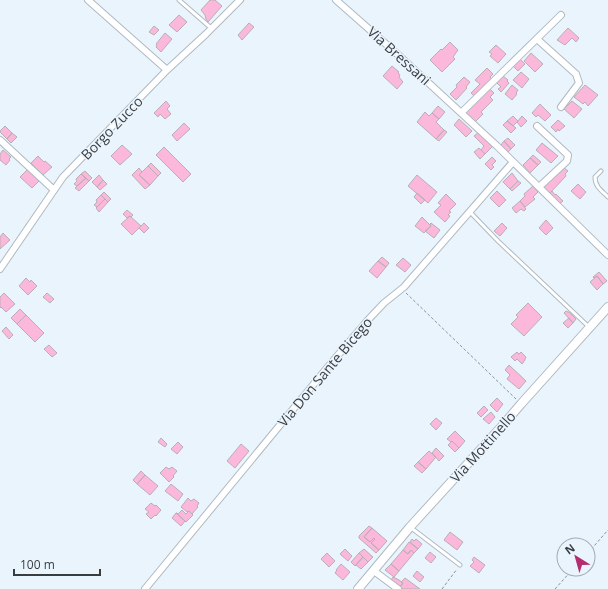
<svg xmlns="http://www.w3.org/2000/svg" width="608" height="589" viewBox="0 0 608 589" font-family="'Open Sans',sans-serif">
<style>
.building{fill:#fbb8da;stroke:#baaeb4}
.lines{fill:none;stroke-linecap:round;stroke-linejoin:round}
.lane-casing{stroke:#b0bac2;stroke-width:5}
.street-casing{stroke:#b0bac2;stroke-width:8}
.secondary-casing{stroke:#b0bac2;stroke-width:10}
.path{stroke:#8c9399;stroke-width:1;stroke-dasharray:3 2;stroke-linecap:butt}
.lane{stroke:#fff;stroke-width:3}
.street{stroke:#fff;stroke-width:6}
.secondary{stroke:#fff;stroke-width:8}
.labels{text-anchor:middle;stroke-width:3;stroke-linejoin:round;paint-order:stroke}
.street-label{font-size:14px;fill:#393d40;stroke:#eaf4fd}
</style>
<rect width="100%" height="100%" fill="#eaf4fd"/>
<path class="building" d="M210,0H215L222,6L208,22L206,19L205,15L201,10Z
M179,15L187,22L177,32L169,25Z
M249,23L254,27L242,40L238,35Z
M154,26L159,30L154,35L149,32Z
M568,28L579,38L576,42L572,38L565,45L557,40Z
M165,33L172,39L161,52L156,47L157,45L156,44Z
M450,42L458,50L453,57L455,59L442,72L430,60L441,49L442,50Z
M496,45L506,54L498,63L490,56L492,54L489,52Z
M531,53L543,64L535,72L524,61Z
M519,58L525,64L518,71L512,65Z
M392,66L399,72L398,73L400,75L399,77L403,82L397,89L383,76Z
M487,68L493,74L490,77L492,79L476,98L471,93L480,84L475,80Z
M521,72L529,79L522,88L513,80Z
M503,76L508,80L507,81L509,83L501,92L498,89L501,87L496,82Z
M464,77L470,82L466,87L467,88L456,100L450,94L457,87L456,85Z
M512,85L518,90L516,93L517,94L512,100L505,94Z
M585,85L598,95L588,106L585,102L583,104L574,97Z
M490,89L494,93L490,97L493,100L481,112L483,114L475,122L466,113Z
M166,101L170,106L167,109L171,114L165,119L160,114L158,117L154,113Z
M572,101L582,109L574,118L564,109Z
M540,104L551,115L545,121L538,115L536,117L532,113Z
M438,106L445,112L439,119L432,113Z
M425,112L429,116L432,113L439,119L436,122L444,130L436,139L417,122Z
M513,116L518,121L513,126L507,121Z
M522,116L527,121L521,127L517,122Z
M459,119L472,131L466,137L454,125Z
M558,120L565,126L559,131L558,129L556,132L551,127Z
M507,121L516,128L511,133L503,125Z
M184,123L190,129L177,141L172,135Z
M5,126L12,133L7,139L0,132V131Z
M444,130L447,132L439,141L436,139Z
M479,132L493,146L485,154L481,150L484,146L474,136Z
M12,133L17,137L11,143L7,139Z
M508,138L515,145L511,149L504,141Z
M504,141L511,149L508,152L501,145Z
M542,143L558,156L551,163L536,150Z
M122,145L132,154L120,165L111,156Z
M164,147L191,174L183,182L156,155Z
M479,148L485,154L480,159L474,152Z
M3,150L11,157L9,159L10,160L6,165L0,160V154Z
M533,155L541,162L538,165L530,158Z
M38,156L44,162L45,161L52,167L43,175L31,163Z
M492,157L496,161L492,165L494,167L491,170L485,164Z
M530,158L538,165L530,173L523,165Z
M151,163L161,173L158,176L148,166Z
M148,166L158,176L150,185L139,175Z
M563,167L568,171L565,174L566,176L549,194L542,188Z
M139,168L142,172L139,175L150,185L145,189L132,175Z
M28,169L41,179L32,188L20,177Z
M85,171L92,178L89,181L81,174Z
M512,173L518,181L510,189L503,182Z
M81,174L86,178L77,186L74,184L77,181L76,179Z
M99,175L103,180L97,187L92,182Z
M417,175L437,192L428,203L408,186Z
M86,178L89,181L79,191L75,188Z
M103,180L107,184L100,190L97,187Z
M518,181L521,183L512,191L510,189Z
M578,184L586,192L580,199L571,191Z
M533,186L538,192L533,197L535,199L525,207L520,201L525,196L524,194Z
M497,191L506,200L499,207L490,198Z
M552,191L555,195L556,194L563,201L559,204L549,194Z
M104,192L111,199L108,202L101,195Z
M417,193L425,200L421,204L414,197Z
M446,194L456,204L449,211L451,212L448,215L450,216L445,222L434,212L441,205L438,203Z
M101,195L105,199L97,207L94,205L97,202L96,200Z
M105,199L108,202L99,212L96,208Z
M520,201L526,209L524,211L521,209L516,213L512,208Z
M127,210L133,215L131,217L130,216L127,218L123,214Z
M130,216L141,226L132,235L121,224Z
M422,217L431,226L424,233L415,226Z
M546,220L553,228L546,235L539,228Z
M144,223L149,228L144,233L139,228Z
M431,223L440,230L434,238L425,231L431,226L430,224Z
M502,223L507,228L500,236L494,231Z
M3,233L10,240L0,249V237Z
M382,257L389,263L386,267L378,261Z
M403,258L411,265L405,272L396,265Z
M378,261L386,267L377,278L369,271Z
M599,272L607,281L603,284L597,276L594,278L593,277Z
M597,276L603,284L597,290L590,282Z
M26,278L30,282L31,280L37,286L28,295L19,286Z
M4,293L15,304L6,312L1,307L0,308V297Z
M47,293L54,299L50,303L43,297Z
M528,303L542,317L524,336L511,324L518,317L516,315Z
M20,309L26,315L17,324L11,318Z
M566,311L568,312H569L576,319L573,323L564,313Z
M26,315L44,333L35,342L17,324Z
M569,318L573,323L568,328L563,323Z
M6,327L13,335L9,339L2,331Z
M49,345L57,353L52,357L44,349Z
M517,352L519,354L521,352L526,357L525,359V360L522,364L517,359L515,361L511,357Z
M509,365L526,381L519,389L507,379L510,375L505,370Z
M497,398L503,404L497,412L490,405Z
M484,406L488,410L481,417L477,413Z
M491,412L495,417L489,424L483,419Z
M436,418L442,423L436,430L430,424Z
M455,431L465,441L459,448L452,441L451,442L447,439Z
M161,438L167,444L165,447L158,442Z
M452,441L459,448L455,452L448,445Z
M178,442L183,447L177,454L171,449Z
M241,444L249,451L235,468L227,461Z
M436,448L444,456L439,461L432,453Z
M429,451L436,457L426,469L418,462Z
M418,462L426,469L422,473L414,466Z
M166,467L169,469L172,467L177,471L173,476L174,477L169,482L160,473Z
M141,471L145,475L137,484L133,480Z
M145,475L158,486L150,495L137,484Z
M171,484L183,494L178,501L165,491Z
M188,498L191,501L194,499L199,503L197,506L198,507L192,514L189,511L187,512L181,507Z
M151,503L155,506L156,505L161,510L156,516L155,515L151,519L146,514L149,512L145,509Z
M182,510L186,514L189,511L193,515L186,522L176,513H177L178,514Z
M176,513L185,521L181,526L172,518Z
M369,526L372,528L364,537L370,542L374,538L375,539L371,543L379,550L376,553L359,538V536Z
M372,528L387,541L379,550L371,543L375,539L374,538L370,542L364,537Z
M450,532L463,542L457,550L444,540Z
M412,539L414,541L416,539L422,544L418,549L410,542Z
M409,542L418,549L414,553L411,550L408,554L403,550Z
M345,549L352,556L348,561L340,554Z
M364,549L373,557L368,562L359,553Z
M403,550L408,554L411,550L414,553L399,571L391,564Z
M430,552L436,557L431,563L425,558Z
M327,553L335,561L329,567L321,559Z
M359,553L363,557L355,566L351,562Z
M363,557L368,562L361,569L356,565Z
M474,557L485,565L479,573L470,566L474,562L472,560Z
M341,564L350,572L343,580L335,573L337,570H336Z
M391,564L399,571L394,577L385,570Z
M417,571L424,577L420,582L413,576Z
M393,577L399,580L403,583L400,587L391,580Z
M405,578L420,589H403L400,587L403,583L401,582Z"/>
<g class="lines">
<g class="lane-casing">
<path id="lane" d="M179,0L211,28
M601,171L595,177C595,187 602,191 608,197
M470,212L498,241L589,327
M410,527L460,565"/>
</g>
<g class="street-casing">
<path id="street" d="M88,0L167,70
M336,0L395,52L497,146L608,255
M537,39L576,74L579,83L561,107
M461,113L561,15
M537,126L568,155L567,161L539,187
M0,140L54,190
M0,269L63,177L167,70L206,34L240,0
M374,571L398,589
M145,589L327,368L367,321L384,303L404,287L513,162"/>
</g>
<g class="secondary-casing">
<path id="secondary" d="M358,589L410,527L503,425L521,404L608,307"/>
</g>
<path class="path" d="M406,293L516,399
M588,553L608,530
M442,589L457,569
M555,589L573,569"/>
<use href="#lane" class="lane"/>
<use href="#street" class="street"/>
<use href="#secondary" class="secondary"/>
</g>
<g class="labels">
<g class="street-label">
<text transform="translate(399 56) rotate(42)" y="5">Via Bressani</text>
<text transform="translate(112 128) rotate(-46)" y="5">Borgo Zucco</text>
<text transform="translate(325 372) rotate(-50)" y="5">Via Don Sante Bicego</text>
<text transform="translate(483 447) rotate(-48)" y="5">Via Mottinello</text>
</g>
</g>
<g transform="translate(576 557) rotate(323)"><circle r="19" fill="#eaf4fd" stroke="#a3abb1"/>
<path d="M0-3L7 15L0 10L-7 15Z" fill="#b42d6f"/>
<text y="-6" font-size="11" font-weight="bold" text-anchor="middle" fill="#393d40">N</text>
</g>
<path d="M14 569v6h86v-6" fill="none" stroke="#393d40" stroke-width="2"/>
<text x="20" y="569" font-size="12" fill="#393d40" stroke="#eaf4fd" stroke-width="3" paint-order="stroke">100 m</text>
</svg>
